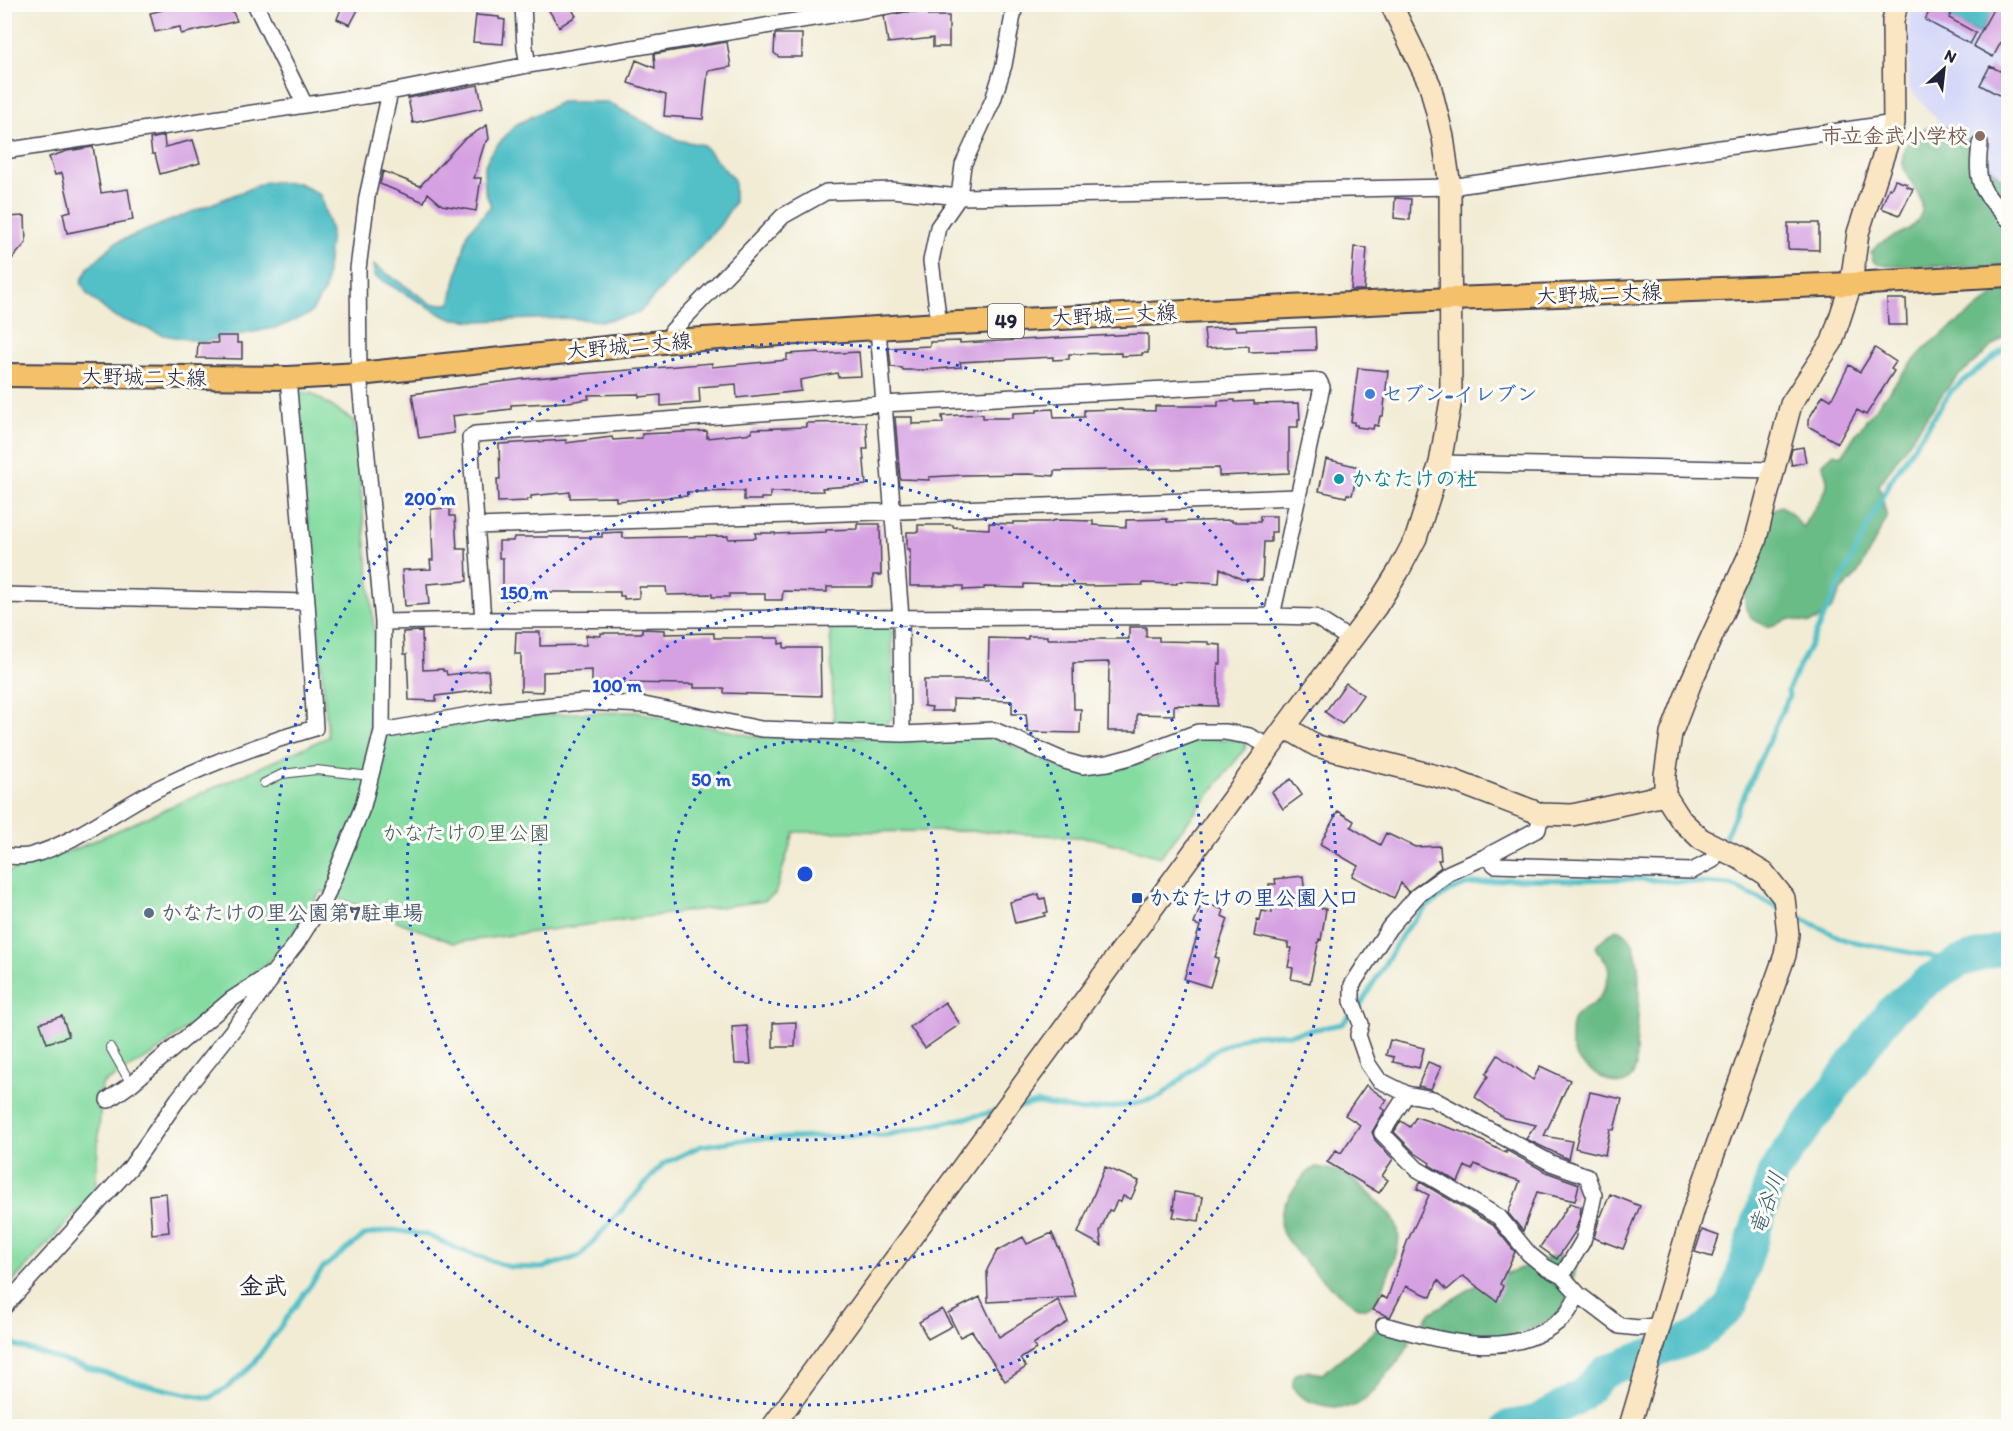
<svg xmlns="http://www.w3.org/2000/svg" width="2013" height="1431" viewBox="0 0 2013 1431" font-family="Itim,'Klee One',sans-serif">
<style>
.built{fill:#d5d8f9}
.green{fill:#84dca1;stroke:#537f6e;stroke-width:1.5}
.forest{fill:#6bbc87;stroke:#466f61;stroke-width:1.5}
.water{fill:#52c0c8;stroke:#3a7182;stroke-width:1.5}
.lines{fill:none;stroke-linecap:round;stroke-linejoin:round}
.stream{stroke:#52c0c8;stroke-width:5}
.river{stroke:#52c0c8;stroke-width:32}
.building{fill:#d6a1e2}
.lane-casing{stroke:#414052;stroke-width:10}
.street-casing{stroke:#414052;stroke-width:18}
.secondary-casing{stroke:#414052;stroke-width:24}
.primary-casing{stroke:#414052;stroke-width:26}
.lane{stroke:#fff;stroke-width:8}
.street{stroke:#fff;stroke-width:15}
.secondary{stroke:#fbe6c3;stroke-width:21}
.primary{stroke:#f4c16a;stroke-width:22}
.ring{fill:none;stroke:#1d4ed8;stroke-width:3;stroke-dasharray:3 6}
.education-dot{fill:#8d6e63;stroke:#fdfcf7;stroke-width:2}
.shop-dot{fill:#3f7fe0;stroke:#fdfcf7;stroke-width:2}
.culture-dot{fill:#0f9aa8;stroke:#fdfcf7;stroke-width:2}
.transit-dot{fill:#1a4fb4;stroke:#fdfcf7;stroke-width:2}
.service-dot{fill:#5c6f8a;stroke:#fdfcf7;stroke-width:2}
.labels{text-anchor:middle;stroke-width:6;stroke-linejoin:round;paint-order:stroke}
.shield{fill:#fdfcf7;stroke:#646373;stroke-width:1.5}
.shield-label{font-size:20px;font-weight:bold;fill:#22223b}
.education-label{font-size:21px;font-weight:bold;fill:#785e54;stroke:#fdfcf7;text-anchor:end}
.street-label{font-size:21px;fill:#22223b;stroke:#fdfcf7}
.shop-label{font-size:21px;font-weight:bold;fill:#366cbe;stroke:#fdfcf7;text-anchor:start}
.culture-label{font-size:21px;font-weight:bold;fill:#0d838f;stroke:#fdfcf7;text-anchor:start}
.park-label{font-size:21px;fill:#3f5a5a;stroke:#fdfcf7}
.transit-label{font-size:21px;font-weight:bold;fill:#164399;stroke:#fdfcf7;text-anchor:start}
.service-label{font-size:21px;font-weight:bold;fill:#4e5e75;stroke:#fdfcf7;text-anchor:start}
.water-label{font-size:22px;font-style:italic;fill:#356173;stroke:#fdfcf7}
.quarter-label{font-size:24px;font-weight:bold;fill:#22223b;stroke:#fdfcf7}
.centre{fill:#1d4ed8;stroke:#fdfcf7;stroke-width:3}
.ring-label{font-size:18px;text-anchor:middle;font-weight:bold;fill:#1d4ed8;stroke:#fdfcf7;stroke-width:6;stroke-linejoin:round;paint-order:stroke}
</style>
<rect width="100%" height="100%" fill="#fdfcf7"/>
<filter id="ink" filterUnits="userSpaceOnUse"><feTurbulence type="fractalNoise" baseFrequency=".0167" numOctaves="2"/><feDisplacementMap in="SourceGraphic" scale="12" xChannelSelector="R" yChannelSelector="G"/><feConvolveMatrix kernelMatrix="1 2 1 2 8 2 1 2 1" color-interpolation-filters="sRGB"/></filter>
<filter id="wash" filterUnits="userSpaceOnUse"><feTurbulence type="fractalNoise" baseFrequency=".008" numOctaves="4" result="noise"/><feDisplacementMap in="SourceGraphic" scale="24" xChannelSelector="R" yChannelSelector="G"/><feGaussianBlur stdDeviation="1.35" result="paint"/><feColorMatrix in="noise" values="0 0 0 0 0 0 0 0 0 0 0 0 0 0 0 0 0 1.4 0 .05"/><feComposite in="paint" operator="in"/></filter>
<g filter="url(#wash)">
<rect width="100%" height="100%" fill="#f2ecd5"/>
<path class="built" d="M1909,5H2008V198L1909,89Z"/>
<path class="green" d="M296,392L311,393L354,421L375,638V690L369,736L520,717L576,713L637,712L758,737H992L1068,770L1088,773L1156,759L1199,737L1246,741L1245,749L1160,857L1093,838L975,831L794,832L775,894L764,901L453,943L321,891L281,952L154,1054L102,1084L95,1192L5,1290L4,873L78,848L328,737Z
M892,626L893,717L880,729L834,728L830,627Z"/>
<path class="forest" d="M1938,125L1953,130L2008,185V267L1879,265L1873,261L1871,253C1883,234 1912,237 1921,214C1929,191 1890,173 1907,144C1915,132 1924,128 1938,125Z
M2008,289V333L1955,379L1943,393L1879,485L1887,518L1857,575L1841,591L1831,610L1817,620L1809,623L1790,619L1768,627L1752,619L1746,609L1744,593L1751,544L1771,510L1781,506L1790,512L1803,528C1808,513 1827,497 1827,482C1827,476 1823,469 1823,463L1834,453L1842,456L1855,435L1903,373L1929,344L1995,295Z
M1616,929C1654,936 1633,1037 1636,1066C1629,1091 1616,1086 1598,1075C1584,1066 1573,1059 1571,1041C1571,1032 1571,1020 1577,1014C1581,1009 1587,1009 1592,1005C1602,997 1613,976 1607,963C1605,958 1599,955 1596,949L1597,944Z
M1316,1167C1346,1170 1361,1184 1381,1205C1387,1210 1395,1219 1397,1227C1402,1241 1396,1257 1390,1270C1385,1281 1379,1305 1367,1308C1351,1313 1287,1247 1282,1231C1276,1216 1286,1201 1294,1189C1301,1180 1306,1172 1316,1167Z
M1556,1255H1568L1575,1267C1572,1279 1571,1296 1564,1307C1542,1339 1456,1348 1426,1327L1425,1320L1430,1313L1478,1284Z
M1395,1319L1405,1321L1411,1328C1411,1350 1402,1356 1389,1372C1379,1384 1370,1399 1356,1405C1339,1413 1278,1400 1296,1374L1307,1371L1322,1374L1382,1325Z"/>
<path class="water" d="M1956,5V4L1996,5L1979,34L1949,18Z
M561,102H607L678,140L703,145L734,180V203L720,225L639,313L603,321L564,318L474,321L448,318L374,276V265L432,304H450L468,232L491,206L485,191L484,168L490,154L515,125Z
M266,182L299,183L320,195L331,231L325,290L310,314L279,327L203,342L164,335L113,316L87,294L81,282L88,268L115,243Z"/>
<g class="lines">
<path class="stream" d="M1725,837L1789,696L1788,690L1889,483L1952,390L2008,346
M1793,914L1845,940L1959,962
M1015,1108L1037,1103L1083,1111L1134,1104L1160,1097L1215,1050L1248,1035L1290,1034L1342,1024L1361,1004L1405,930L1427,907L1448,892L1466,885L1508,879L1566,880L1638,879L1731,885L1779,908
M4,1342C73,1363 140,1387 210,1398L228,1387L251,1367L323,1268L365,1235L393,1230L427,1235L460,1250L510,1267L542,1268L580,1256L663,1164L701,1146L748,1139L886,1135L994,1112"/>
<path class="river" d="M1509,1426L1536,1421L1581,1396L1606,1371L1698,1336L1732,1305L1773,1173L1890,1012L1929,980L1959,962L2008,947"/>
</g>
<g id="blocks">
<path class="building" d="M189,4H229L237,21L181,34L180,27L155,32L150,13Z
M343,4H361L350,25L337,19Z
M545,4H569L576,16L559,27Z
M1933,4H1956L1949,18L1976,33L1970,44L1925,20Z
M1996,4H2008V29L1993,57L1973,46Z
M905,12H928V16H949V47H933V38L888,43L884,16Z
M476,15L499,17V19L505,20L503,44L473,42Z
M775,34H802V57H779L774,53Z
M727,42L731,67L708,71L703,119L664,116L666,95L628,83L636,60L655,68L654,54Z
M1990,66L2008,75V100L1980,85Z
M478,85L483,108L413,123L408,98Z
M487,125L489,139L484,145L474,178H481L476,211L442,205L428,193L424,202L380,184L383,171L420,186L463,140Z
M164,136L165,147L193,140L200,163L160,174L155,154H152L150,139Z
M93,147L101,193L128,189L133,220L67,233L63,213L71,211L62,173L55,175L49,157L67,151Z
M1895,180L1907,184L1906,186L1913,189L1900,215L1881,208L1889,188L1891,189Z
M1395,198L1411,199L1410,220L1394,218Z
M25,216L26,243L4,268V217Z
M1788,223H1819V250L1788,249Z
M1354,247L1367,248L1364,290H1351Z
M1887,299H1906L1907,325H1888Z
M1235,327L1236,330L1315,327L1316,350L1249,352V346L1206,348L1204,329Z
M1136,334H1148V353H1142V355L1121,356V353L1069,354V359L1053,360V357L960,362L961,367L924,370H903L902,368L891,367L889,348L930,346V342L960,341V343Z
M217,336H237V343H242V359L197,358L198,343H218Z
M1875,348L1896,362L1891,369L1894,371L1866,415L1857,410L1838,443L1808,426V420L1823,395L1831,400L1849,365L1860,372Z
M819,352L820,354L859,352L861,376L838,377L837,373L800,380L801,391L737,398L736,384L699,387L700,403L661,406V395L639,397V394L588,395L589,399L568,402L511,405V409L452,416L454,433L419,438L412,394L523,379L712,363V367L787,360V354Z
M1358,368L1388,371L1383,416H1380L1378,426L1374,425L1373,429L1357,427V425H1354V422H1351Z
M1235,400V402L1254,401V404L1299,403L1300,419H1298V427H1289V473L1219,476V468L1167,469L1054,471V476L1029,474L964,475L929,477V480L900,479L895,417H912V424L943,423L942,416L983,414V418H1013V413L1037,412V410L1053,409L1054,418L1084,417V410L1122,409V410L1155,411V406H1218V401Z
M866,422L868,449H863L866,485L822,488L823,491L770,492V498H761V500H744V491L687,492V496L616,501V497L570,498V492L531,496V499H527V501L498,502L497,479H500L499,444L566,440V443L604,438L612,437L613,440L642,438V434L707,431V438L752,433V429L806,427V423Z
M1803,447L1806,462L1792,465L1790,457L1792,449Z
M1326,459L1359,467L1352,495L1347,494L1346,497L1319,491Z
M450,508V516H455L457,549H466L467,581L427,584L429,604L405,606L402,570L431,569L430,560H433L431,509Z
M1260,516H1276V532H1271V542H1264L1262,580L1241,579L1220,568L1219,583L1181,581L1177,582V584L1143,583V585L1089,586L1024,584V588L984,587V589L963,590V586H910V549H907V532H918V525H953V527L989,529V523L1013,524V522H1048L1056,520L1093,521V525L1126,527V520L1167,519V522L1232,520V522H1260Z
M857,524H880L881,575H873V587H827V592L783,591L782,600H765V594H729V597H712V594L667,595L666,587H639V598L624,599V596H620V592H531V599H503V558H499V541H513L514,537H602V533L622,532L623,538L728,536V539L756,538L755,533H775V534L826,532V530L857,529Z
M1129,627H1146V637H1159V641L1209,642V644L1221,645V664H1218V706L1174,705V715L1137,714V731H1108L1109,662L1073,663L1074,709H1081L1080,733L1028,732L1026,714H1012V701L953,699V711H931L932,707L924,706V680H988L989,638L1028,639V636H1047V639H1129Z
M642,629L665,630V634L714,633V638H779V644L784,643V648H820L821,696L724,693V688H694V684H687L623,683V688H606V683H592V670L543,672V692L521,691V654H515L516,632H540V646L586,645V635L601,636V633H642Z
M422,631L423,670L443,669V671H446L447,675L488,670L490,689L436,696V701L409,700L407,654H404L403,632Z
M1346,683L1363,695L1342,724L1325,712Z
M1291,779L1302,795L1283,809L1272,792Z
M1338,811L1354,821L1351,827L1380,845L1386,833L1415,847L1440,846L1441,860H1438L1441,867L1408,892L1401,883L1394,898L1352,876L1358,866L1320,844Z
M1303,876L1306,905L1326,909L1321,940L1319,939L1310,983L1291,979L1293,968L1288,967L1292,948H1288V943L1254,936L1257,920L1260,921L1262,911L1272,913L1269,884H1276L1275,879Z
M1039,894L1040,899L1045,898L1048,912L1044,913L1045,916L1015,923L1010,902Z
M1202,902L1224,910L1222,916L1228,919L1215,957L1219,958L1210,987L1184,979L1200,926L1194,924Z
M945,1002L960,1024L925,1048L910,1027Z
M62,1016L69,1036L47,1043L40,1023Z
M796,1022L795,1047H773V1023Z
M747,1026L751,1064H735L732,1027Z
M1390,1040L1424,1048L1419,1068L1393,1062L1394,1057L1386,1055Z
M1498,1055L1533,1080L1540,1066L1570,1080L1544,1136L1572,1141L1568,1159L1526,1139L1536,1125L1504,1118L1475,1097L1488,1076L1486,1074Z
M1428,1062L1441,1067L1431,1089L1418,1086Z
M1366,1085L1387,1100L1381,1108L1385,1110L1372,1132L1375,1140L1393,1159L1382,1176L1388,1180L1379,1193L1327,1162L1336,1150L1341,1153L1360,1125L1345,1115Z
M1590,1092L1622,1099L1614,1130L1610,1129L1605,1155L1575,1148Z
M1416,1117L1468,1134L1506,1153V1150L1546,1172L1579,1184L1575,1201L1537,1192L1523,1231L1508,1213L1520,1181L1490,1171L1475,1164L1472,1170L1465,1166L1458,1182L1429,1165L1430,1163L1415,1153L1394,1132L1401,1121L1410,1127Z
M1105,1167L1139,1181L1131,1199L1123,1196L1121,1202L1117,1201L1112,1211L1109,1210L1100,1232L1102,1246L1078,1233Z
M1420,1182L1493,1225L1515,1252L1500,1284L1503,1286L1497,1301L1463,1276L1447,1290L1438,1280L1431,1297L1406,1286L1390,1317L1373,1310L1381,1296L1387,1299L1407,1242L1429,1195L1417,1189Z
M1175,1192L1203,1197L1199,1221L1173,1217L1175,1209H1173Z
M166,1193L169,1232L152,1234L149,1195Z
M1610,1194L1640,1206L1623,1249L1594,1238L1600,1216H1601Z
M1570,1203L1581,1207L1580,1217L1575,1232L1557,1259L1540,1247Z
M1702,1230L1719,1236L1712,1257L1695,1252Z
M1052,1233L1059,1249V1247L1076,1297L988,1302L987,1270L997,1251L1023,1237L1027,1244Z
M980,1297L999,1337L1058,1300L1068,1322L1033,1344L1036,1349L1020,1359L1026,1367L1005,1381L972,1331L960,1337L948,1313Z
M942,1309L952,1326L928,1339L919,1322Z"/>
</g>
</g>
<g filter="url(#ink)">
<use href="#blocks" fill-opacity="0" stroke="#414052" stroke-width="1.5"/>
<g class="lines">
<g class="lane-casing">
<path id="lane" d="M264,783L282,774L316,770L371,776
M110,1047L131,1084"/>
</g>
<g class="street-casing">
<path id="street" d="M255,4L305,105
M523,4L525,48L528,65
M1980,144C1975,185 1981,190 2008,219
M4,151L390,92L528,65L899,4
M939,324L931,261L938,227L959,197L963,165L993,100L1004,65L1015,4
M878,329L901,617L902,734
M672,341V331L783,216L826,192L892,190L959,197L1450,187L1894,123
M1440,463L1773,470
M477,526L1297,497
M4,595L307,602
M1272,616L1315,617L1351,640
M383,622L483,620L1272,616L1322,387L1319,381L882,404L475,434L470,438L483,620
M382,731L491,711L583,702L644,705L761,729L902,734L994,730L1065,761L1083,766L1108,763L1134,756L1198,732H1225L1249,736L1271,747
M1541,814L1538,829L1487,856L1449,873L1418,895L1389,928L1352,985V1001L1361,1024L1358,1035L1368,1064L1379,1080L1407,1094L1433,1099L1551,1163L1587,1176L1594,1195L1589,1219L1583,1241L1562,1276L1580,1296
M4,856C13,856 24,858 32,855C74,844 120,807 161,787C211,763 262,743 315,728L307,602L288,378
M1487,856L1495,865L1692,871L1713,860L1718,848
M1407,1094L1382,1133L1417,1169L1499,1217L1529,1254L1545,1267L1562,1276
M108,1100L131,1084L232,999L269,975
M4,1307L130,1168L178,1099L247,1012L270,981L274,972L297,943L326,897L363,806L382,731L383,622L359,374L358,269L367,197L390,92
M1384,1325C1442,1341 1513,1363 1564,1317C1570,1312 1574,1301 1578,1294L1620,1326L1639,1328L1660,1325"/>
</g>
<g class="secondary-casing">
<path id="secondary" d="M1285,727L1317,746L1452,780L1541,814L1572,815L1665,795
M773,1426L1285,727L1376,607L1398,572L1416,538L1440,463L1451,400L1450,187L1443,137L1430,85L1391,4
M1630,1426L1694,1209L1785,955L1788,934L1784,898L1764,873L1739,858L1701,839L1681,820L1665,795V775L1671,734L1691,682L1755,542L1791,404L1832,342L1851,284L1858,233L1894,123L1893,21L1897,4"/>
</g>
<g class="primary-casing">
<path id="primary" d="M4,375L288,378L359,374L672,341L939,324L1451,299L1851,284L2008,275"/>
</g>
<use href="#lane" class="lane"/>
<use href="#street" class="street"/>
<use href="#secondary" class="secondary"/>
<use href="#primary" class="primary"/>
</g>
</g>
<g class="ring">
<circle cx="805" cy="874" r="133"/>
<circle cx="805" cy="874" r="266"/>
<circle cx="805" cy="874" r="398"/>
<circle cx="805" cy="874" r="531"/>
</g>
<circle class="education-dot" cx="1980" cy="136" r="6"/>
<circle class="shop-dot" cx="1370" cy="394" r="6"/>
<circle class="culture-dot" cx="1339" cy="479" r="6"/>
<rect class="transit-dot" x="1131" y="892" width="12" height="12" rx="3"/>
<circle class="service-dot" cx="149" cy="913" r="6"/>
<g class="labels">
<rect class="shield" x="988" y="304" width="36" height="34" rx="4.5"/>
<g class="shield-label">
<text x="1006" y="328">49</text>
</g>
<g class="education-label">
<text x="1968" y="143">市立金武小学校</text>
</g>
<g class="street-label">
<text transform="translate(1599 294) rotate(-2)" y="7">大野城二丈線</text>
<text transform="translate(1114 315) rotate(-3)" y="7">大野城二丈線</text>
<text transform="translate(629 346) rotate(-5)" y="7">大野城二丈線</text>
<text transform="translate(144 377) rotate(1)" y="7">大野城二丈線</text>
</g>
<g class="shop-label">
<text x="1382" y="401">セブン-イレブン</text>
</g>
<g class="culture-label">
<text x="1351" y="486">かなたけの杜</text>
</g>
<g class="park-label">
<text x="466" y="840">かなたけの里公園</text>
</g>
<g class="transit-label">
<text x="1149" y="905">かなたけの里公園入口</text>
</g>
<g class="service-label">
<text x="161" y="920">かなたけの里公園第7駐車場</text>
</g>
<g class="water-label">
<text transform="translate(1766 1203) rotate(-70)" y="8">竜谷川</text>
</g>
<g class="quarter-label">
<text x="263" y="1294">金武</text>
</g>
</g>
<circle cx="805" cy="874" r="9" class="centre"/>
<g class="ring-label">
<text x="430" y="505">200 m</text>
<text x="524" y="599">150 m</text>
<text x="617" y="692">100 m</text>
<text x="711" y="786">50 m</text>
</g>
<rect width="2013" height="1431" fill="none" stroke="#fdfcf7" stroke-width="24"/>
<g transform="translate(1944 69) rotate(27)" stroke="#fdfcf7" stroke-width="4.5" paint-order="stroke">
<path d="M0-4.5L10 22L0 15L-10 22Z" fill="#22223b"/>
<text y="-9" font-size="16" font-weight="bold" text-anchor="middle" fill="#22223b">N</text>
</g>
</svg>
